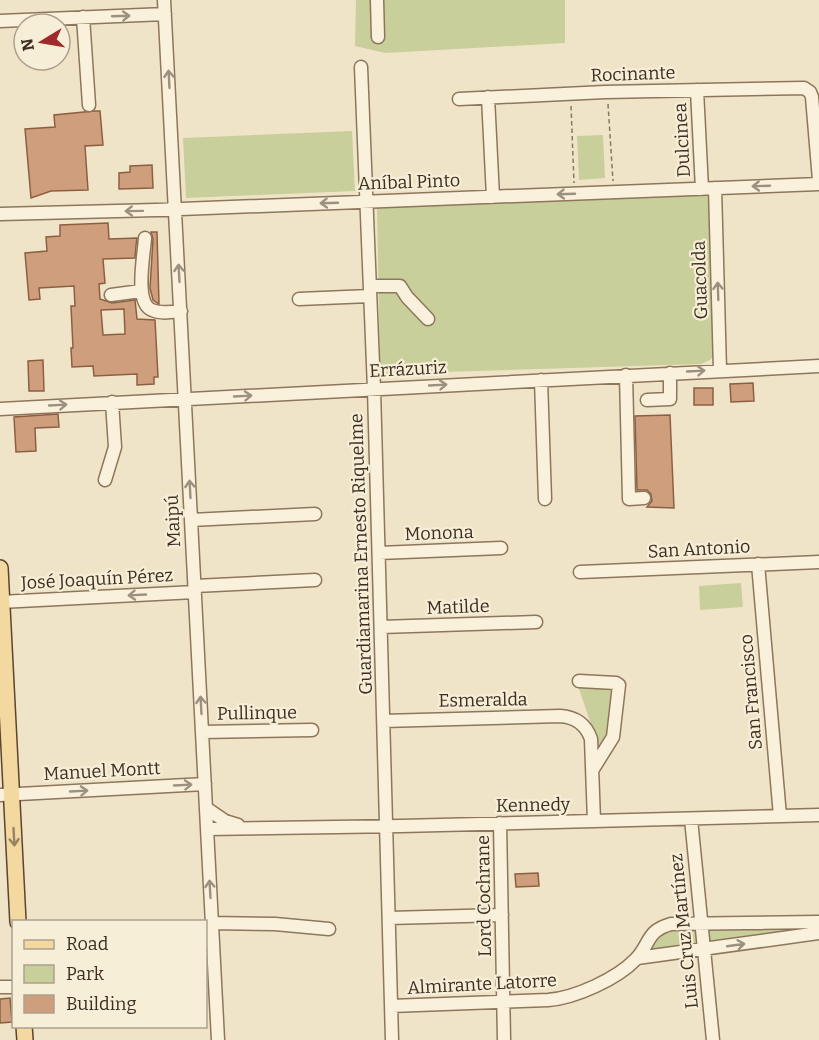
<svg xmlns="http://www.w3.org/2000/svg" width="819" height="1040" viewBox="0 0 819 1040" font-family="Bitter,serif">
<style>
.green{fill:#c9cf9b}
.building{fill:#cf9f7d;stroke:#8d5f41;stroke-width:1.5;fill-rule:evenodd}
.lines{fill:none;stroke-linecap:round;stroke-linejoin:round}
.minor-casing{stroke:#8d765c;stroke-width:15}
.major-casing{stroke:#5b4430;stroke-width:18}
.path{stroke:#8d765c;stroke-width:1.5;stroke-dasharray:4.5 3;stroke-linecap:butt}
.minor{stroke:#faf1dc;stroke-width:12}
.major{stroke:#f3d9a0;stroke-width:15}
.oneway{stroke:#9c907e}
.oneway2{stroke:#988460}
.labels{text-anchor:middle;stroke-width:4.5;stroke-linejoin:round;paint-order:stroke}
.street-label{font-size:18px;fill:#3d2e20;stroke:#f7eed8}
</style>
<rect width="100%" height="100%" fill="#f0e4c8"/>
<path class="green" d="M356,0H565V43L385,53L355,46Z
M352,131L355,191L186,198L183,138Z
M603,135L605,178L579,180L577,136Z
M711,193L716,353L710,360L701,364L380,374L377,206Z
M741,583L743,607L700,610L699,586Z
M577,683L616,685L608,739L597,755L594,733Z
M803,924L804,932L710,942L708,926Z
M696,926L698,947L646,953L658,935Z"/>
<path class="building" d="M94,111H100L103,145L85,146L88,190L51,191L31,198L25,129L55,127L54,115Z
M152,165L153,188L119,189V173L130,172V166Z
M108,223L109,239L137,238L136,245L135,258L103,259L105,283L99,284L100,299L112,303L135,300L137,319L155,320L158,377H154V384L137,385V374L94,376L93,366L72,367L71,348H73L71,306H75L74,286L39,288L40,299L29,300L25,253L47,251L46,237L60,236V225ZM124,309L125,334L103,335L101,310Z
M151,232H157L159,304L153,300L150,288L153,239Z
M43,360L44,391H29L28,361Z
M753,383L754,401L731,402L730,384Z
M694,388H713V405H694Z
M58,414L59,427L35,428L36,451L16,452L14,417Z
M670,415L674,508L647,507L652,501L651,494L647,490H637L635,416Z
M538,873L539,886L516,887L515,874Z
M10,998L12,1022L0,1023V999Z"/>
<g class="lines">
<g class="minor-casing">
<path id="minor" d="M164,0L218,1040
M377,0L378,37
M83,17L89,105
M0,21L165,14
M361,67L374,389L392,1040
M697,90L702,189
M488,97L493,197
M459,99L605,92L804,88L810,92L812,97L819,180
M715,188L720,370
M0,214L156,210L819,184
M145,238C144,255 134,303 152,310C161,314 172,312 181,311
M370,286H400L407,297L428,319
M111,295L141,291
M299,299L370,296
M626,375L629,499L644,498
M541,380L545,499
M647,400L670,399V373
M0,409L819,366
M105,480L115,447L112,402
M191,520L315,514
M379,553L501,548
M758,564L780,816
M580,572L819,562
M195,586L315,580
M0,602L195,592
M381,627L536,622
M579,681L616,683L619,685L613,737L593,769
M383,721L560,716C575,717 586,724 591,739L594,821
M202,732L312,730
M0,795L205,784
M206,808L225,821L238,825
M691,819L713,1040
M500,823L504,1040
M207,829L401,826L819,815
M389,918L502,915
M212,923L275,924L329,929
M637,958L819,933
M0,987H14
M391,1006L548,1000C575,998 617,979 636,959C651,943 646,931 671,924L819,922"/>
</g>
<g class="major-casing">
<path id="major" d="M0,568L18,922
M24,1026L25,1040"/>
</g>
<path class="path" d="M608,104L613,181
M571,106L574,183"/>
<use href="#minor" class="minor"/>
<use href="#major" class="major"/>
</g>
<defs><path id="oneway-shaft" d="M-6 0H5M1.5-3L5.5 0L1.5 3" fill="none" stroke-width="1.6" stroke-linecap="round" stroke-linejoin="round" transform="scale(1.5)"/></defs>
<g class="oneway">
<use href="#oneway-shaft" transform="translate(121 16) rotate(-2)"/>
<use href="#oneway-shaft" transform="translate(169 79) rotate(-93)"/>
<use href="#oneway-shaft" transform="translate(761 186) rotate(178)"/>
<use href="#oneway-shaft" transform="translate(566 194) rotate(178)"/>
<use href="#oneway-shaft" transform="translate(329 203) rotate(178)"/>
<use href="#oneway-shaft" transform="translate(134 211) rotate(179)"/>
<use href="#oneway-shaft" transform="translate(179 273) rotate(-93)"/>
<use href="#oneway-shaft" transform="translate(718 291) rotate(-92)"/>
<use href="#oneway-shaft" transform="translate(696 371) rotate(-3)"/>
<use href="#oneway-shaft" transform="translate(438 385) rotate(-3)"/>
<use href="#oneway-shaft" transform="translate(243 396) rotate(-3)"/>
<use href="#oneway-shaft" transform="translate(58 405) rotate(-3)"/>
<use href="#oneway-shaft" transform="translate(190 489) rotate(-93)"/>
<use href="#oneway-shaft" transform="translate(137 595) rotate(177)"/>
<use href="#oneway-shaft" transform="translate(201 705) rotate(-93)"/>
<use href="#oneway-shaft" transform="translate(183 785) rotate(-3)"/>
<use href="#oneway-shaft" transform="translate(79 791) rotate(-3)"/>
<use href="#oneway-shaft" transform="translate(210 889) rotate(-93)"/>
<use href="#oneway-shaft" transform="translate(736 945) rotate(-8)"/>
</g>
<use class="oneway2" href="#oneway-shaft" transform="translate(14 837) rotate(87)"/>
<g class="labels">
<g class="street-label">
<text transform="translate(633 74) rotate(-2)" y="6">Rocinante</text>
<text transform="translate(682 140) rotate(-93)" y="6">Dulcinea</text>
<text transform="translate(409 182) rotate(-2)" y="6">Aníbal Pinto</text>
<text transform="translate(700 280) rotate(-92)" y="6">Guacolda</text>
<text transform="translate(408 369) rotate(-3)" y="6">Errázuriz</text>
<text transform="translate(173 521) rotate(-93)" y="6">Maipú</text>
<text transform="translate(439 533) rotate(-2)" y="6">Monona</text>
<text transform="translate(699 549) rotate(-3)" y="6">San Antonio</text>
<text transform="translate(361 554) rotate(-92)" y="6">Guardiamarina Ernesto Riquelme</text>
<text transform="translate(97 579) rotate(-3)" y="6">José Joaquín Pérez</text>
<text transform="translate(458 607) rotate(-2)" y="6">Matilde</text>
<text transform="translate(751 692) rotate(-95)" y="6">San Francisco</text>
<text transform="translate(483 700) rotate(-1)" y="6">Esmeralda</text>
<text transform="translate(257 713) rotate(-1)" y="6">Pullinque</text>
<text transform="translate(102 771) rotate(-3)" y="6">Manuel Montt</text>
<text transform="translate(533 805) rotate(-1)" y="6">Kennedy</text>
<text transform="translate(484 896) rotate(-91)" y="6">Lord Cochrane</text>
<text transform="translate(684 931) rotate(-96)" y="6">Luis Cruz Martínez</text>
<text transform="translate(482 984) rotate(-3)" y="6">Almirante Latorre</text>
</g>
</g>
<rect x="12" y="920" width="195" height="108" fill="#f7eed8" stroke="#ada18e" stroke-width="1.5"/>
<rect x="24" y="940" width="30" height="9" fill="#f3d9a0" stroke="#ada18e" stroke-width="1.5"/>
<text x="66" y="950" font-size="18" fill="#3d2e20">Road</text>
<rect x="24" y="965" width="30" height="18" fill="#c9cf9b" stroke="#ada18e" stroke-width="1.5"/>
<text x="66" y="980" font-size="18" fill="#3d2e20">Park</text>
<rect x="24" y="995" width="30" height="18" fill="#cf9f7d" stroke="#ada18e" stroke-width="1.5"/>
<text x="66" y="1010" font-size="18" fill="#3d2e20">Building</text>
<g transform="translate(42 42) rotate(259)"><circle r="28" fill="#f7eed8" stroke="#ada18e" stroke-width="1.5"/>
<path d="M0-4.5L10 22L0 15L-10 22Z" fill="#9e2a2b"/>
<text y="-9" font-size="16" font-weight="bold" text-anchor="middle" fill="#3d2e20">N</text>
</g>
</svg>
